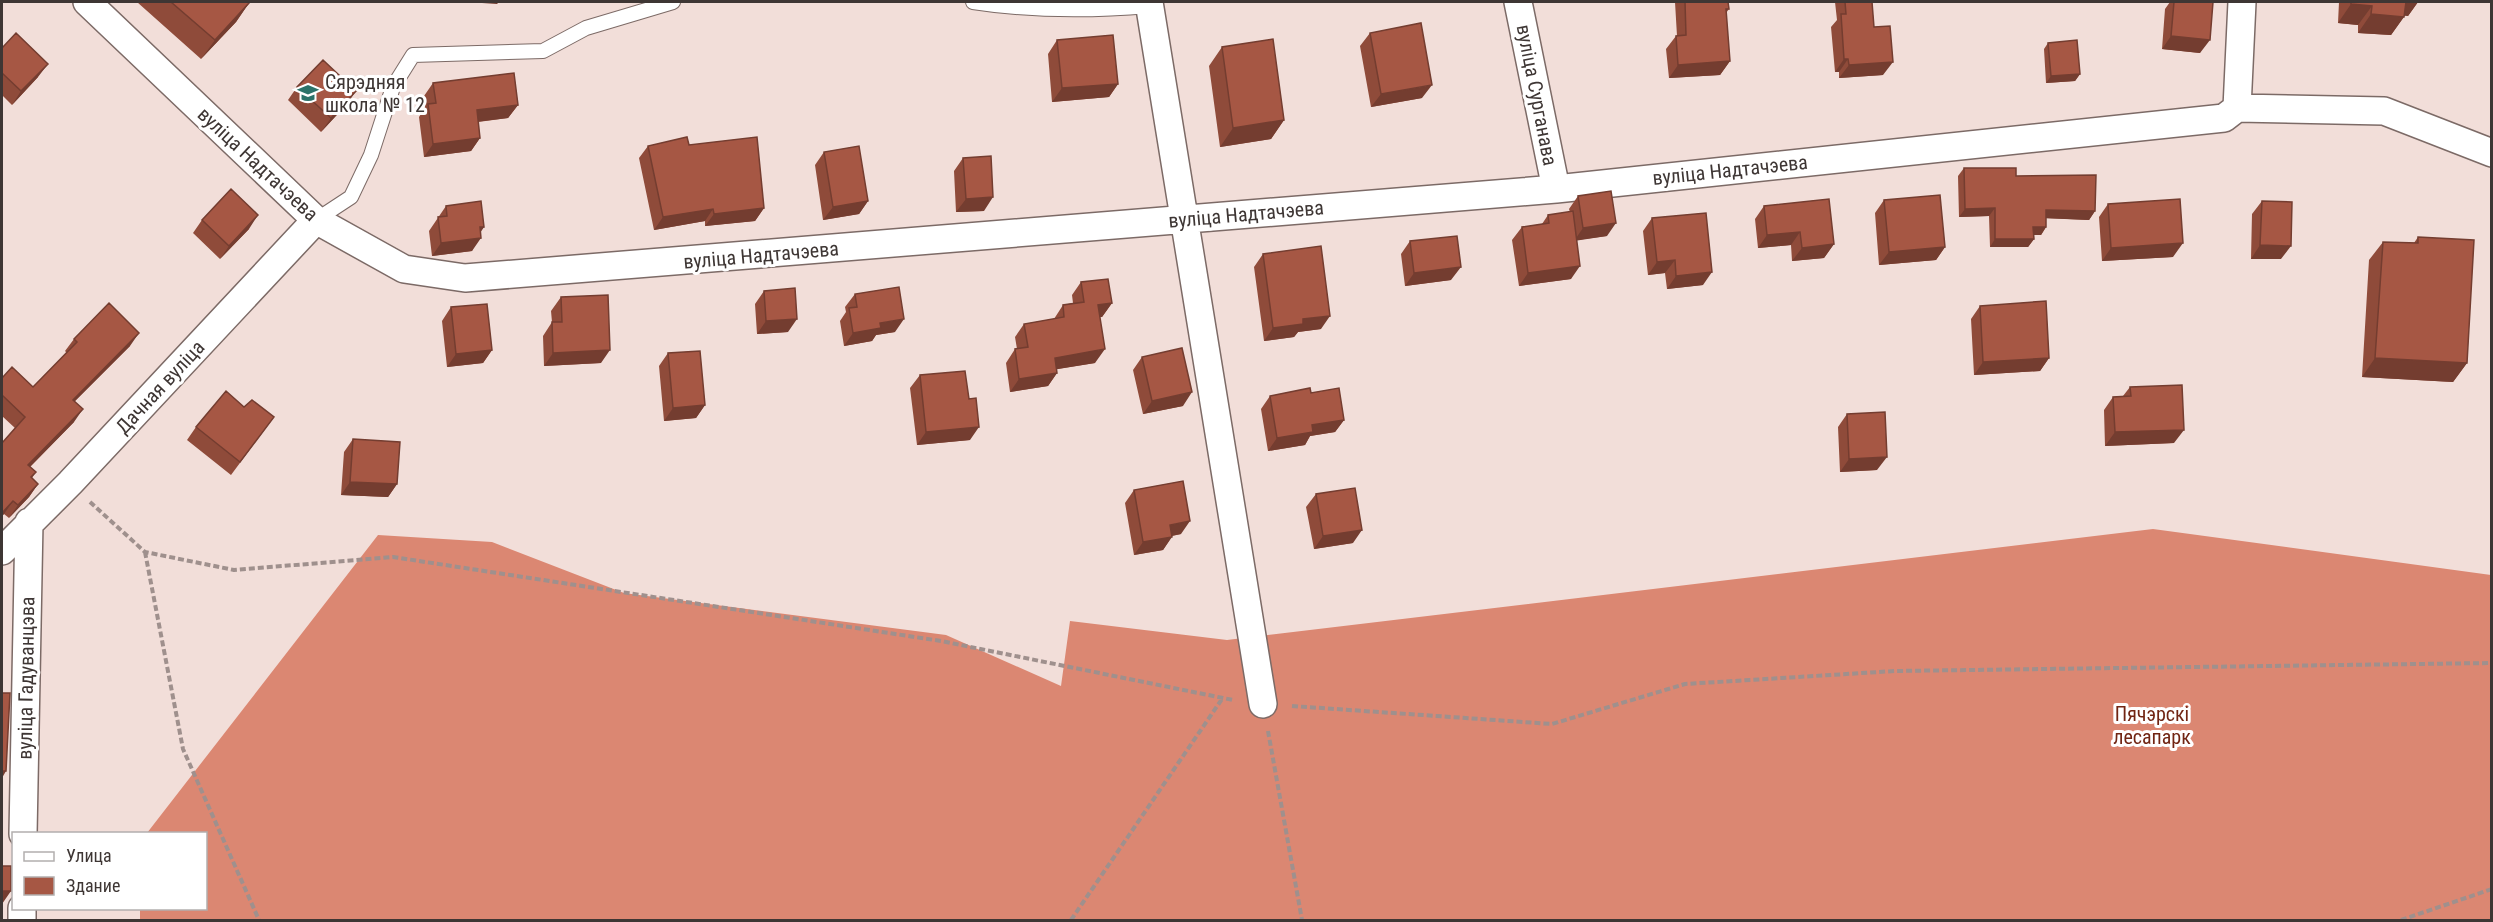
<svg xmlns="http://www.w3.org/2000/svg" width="2493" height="922" viewBox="0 0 2493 922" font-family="'Roboto Condensed',sans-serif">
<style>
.forest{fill:#db8772}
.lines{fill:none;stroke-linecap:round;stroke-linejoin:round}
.lane-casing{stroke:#7c6a66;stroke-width:16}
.street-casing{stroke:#7c6a66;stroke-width:30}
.path{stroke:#9f908d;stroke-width:4;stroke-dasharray:6 3;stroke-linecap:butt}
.lane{stroke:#fff;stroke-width:14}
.street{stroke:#fff;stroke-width:27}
.wall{fill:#8f4b3a}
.shaded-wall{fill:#743d30}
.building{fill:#a65744;stroke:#743d30;stroke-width:1.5}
.labels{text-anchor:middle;stroke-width:6;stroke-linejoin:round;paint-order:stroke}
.poi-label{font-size:20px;fill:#3e3634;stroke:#fff;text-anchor:start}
.street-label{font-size:20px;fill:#3e3634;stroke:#fff}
.park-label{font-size:20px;fill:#712513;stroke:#fff}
</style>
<rect width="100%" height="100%" fill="#f2ded9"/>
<path class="forest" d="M2153,529L2491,575V920H140V909L206,908V834L147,833L378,535L492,542L624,593L946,635L1061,686L1070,621L1227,640Z"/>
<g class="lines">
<g class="lane-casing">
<path id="lane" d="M973,2C1031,11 1090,11 1149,6
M316,220L351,197L371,155L393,87L413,55L543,51L586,28L673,2"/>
</g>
<g class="street-casing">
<path id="street" d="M87,2L316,220L404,269L465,278L1556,189L2224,118L2237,108L2384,111L2492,153
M1149,2L1263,704
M1518,2L1556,189
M2237,108L2242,2
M2,551L70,483L316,220
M23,834L29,522
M22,920V908"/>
</g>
<path class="path" d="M90,502L145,552L234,570L393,557L941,641L1233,700
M145,552L183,749L259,920
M1292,706L1552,724L1685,684L1895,671L2492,663
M1268,731L1302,920
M1071,920L1222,699
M2401,920L2492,889"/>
<use href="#lane" class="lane"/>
<use href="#street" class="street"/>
</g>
<path class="wall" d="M137,2H248L249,3L236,22L201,59Z
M1675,2H1728L1729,9L1726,13L1730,61L1720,75L1669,78L1666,49L1676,36H1677Z
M1835,2H1872L1874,27L1883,75L1839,78V72H1835L1831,27L1837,20Z
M2170,2H2213L2200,53L2162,49L2165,9Z
M2339,2H2418L2408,16L2405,15L2391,35L2358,33V25L2338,23Z
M1370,33L1422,98L1371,107L1360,46Z
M1057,40L1118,84L1109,97L1052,102L1048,54Z
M2048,43L2080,74L2075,81L2046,83L2044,49Z
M1222,47L1284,120L1271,139L1220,147L1209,66Z
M2,48L38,77L12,105L2,95Z
M2492,52V84H2490Z
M433,83L518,105L508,118L478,122L480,138L471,151L424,157L419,117L425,108L424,96Z
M297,87L347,104L321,132L288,100Z
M689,145L764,208L755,221L705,226V221L654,230L639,158L648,146Z
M824,152L868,201L859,214L823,220L815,165Z
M963,158L984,211L956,212L954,171Z
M1964,168L2016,176L2095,211L2089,220L2046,218V227L2041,235H2034V239L2028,247H1990L1989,216L1959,217L1958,176Z
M1578,196L1607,236L1577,240L1571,279L1519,286L1512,240L1522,227L1542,224L1548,215L1570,212L1569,209Z
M1884,200L1945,247L1936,260L1879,265L1875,213Z
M2262,201L2281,259H2251L2252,214Z
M2108,204L2173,257L2102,261L2099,217Z
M446,206L484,227L480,232L472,251L432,256L429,231Z
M1764,206L1834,244L1824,258L1792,261L1791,245L1758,248L1755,219Z
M1652,218L1703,285L1667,289L1665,273L1648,275L1643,231Z
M202,220L249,229L220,259L193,233Z
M2418,237L2467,363L2453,382L2362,377L2369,260L2383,242L2414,243Z
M1410,241L1451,280L1405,286L1401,254Z
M1263,254L1321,329L1298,332L1294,337L1264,341L1254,267Z
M1081,282L1112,303L1102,317H1100L1095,363L1057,369V373L1048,386L1010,392L1006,363L1015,349H1017L1015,337L1024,324L1054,319L1063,305L1073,303L1072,295Z
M764,291L788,332L757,334L755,304Z
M855,294L895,332L876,335L872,341L844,346L840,321L846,312L845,307Z
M561,297L601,363L544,366L543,336L552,322L551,311Z
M1980,306L2049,358L2040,371L1974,375L1971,319Z
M451,307L492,350L483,363L447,367L442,321Z
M74,339L130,346L75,401L74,422L30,467L36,472L32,478L38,484L29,497L9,518L4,514L2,516V443L15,428L2,416V378L33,387L67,353L65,351Z
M668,353L705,405L696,418L664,421L659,366Z
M1142,357L1183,406L1143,414L1133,370Z
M920,375L970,440L917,445L910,388Z
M2130,387L2174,443L2105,446L2104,410L2113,397L2123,396Z
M1311,393L1344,420L1335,432L1310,436L1305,445L1268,451L1261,409L1270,396Z
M244,407L274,417L231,475L187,440L196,427Z
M1847,414L1877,470L1840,472L1838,427Z
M353,439L397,484L388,497L341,495L344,452Z
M1134,490L1181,534L1172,536L1163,550L1134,555L1125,503Z
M1316,494L1353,543L1314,549L1306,507Z"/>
<path class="shaded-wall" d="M467,2H499L497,4Z
M2402,2H2418L2408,16L2393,15Z
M249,3L236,22L201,59L215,40Z
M2351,4L2372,6L2358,25L2338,23Z
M2371,14L2404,17L2391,35L2358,33Z
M2171,36L2210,40L2200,53L2162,49Z
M1844,59H1848L1839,72H1835Z
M1730,61L1720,75L1669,78L1678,65Z
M1893,62L1883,75L1839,78L1849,65Z
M48,64L38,77L12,105L21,91Z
M2080,74L2075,81L2046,83L2051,76Z
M1118,84L1109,97L1052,102L1062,88Z
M1432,85L1422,98L1371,107L1381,94Z
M356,91L347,104L321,132L331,118Z
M518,105L508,118L467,123L477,110Z
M1284,120L1271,139L1220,147L1233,128Z
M480,138L471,151L424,157L433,144Z
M993,197L984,211L956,212L966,199Z
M868,201L859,214L823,220L833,207Z
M764,208L755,221L705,226L714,214Z
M1995,208L1989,216L1959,217L1965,209Z
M713,209L705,221L654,230L663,217Z
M2046,210L2095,211L2089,220L2040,218Z
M258,215L249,229L220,259L229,246Z
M1616,223L1607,236L1574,241L1583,228Z
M480,227H484L476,239L481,238L472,251L432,256L441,243Z
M2033,227H2046L2041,235H2028Z
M1800,232L1791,245L1758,248L1767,235Z
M1995,239H2034L2028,247H1990Z
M2183,243L2173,257L2102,261L2111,248Z
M1834,244L1824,258L1792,261L1802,248Z
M2260,245L2291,246L2281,259H2251Z
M1945,247L1936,260L1879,265L1889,252Z
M1675,260L1665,273L1648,275L1657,262Z
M1580,266L1571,279L1519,286L1528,273Z
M1461,267L1451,280L1405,286L1414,273Z
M1712,272L1703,285L1667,289L1676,276Z
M1112,303L1102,317L1089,318L1098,305Z
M1330,316L1321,329L1298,332L1294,337L1264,341L1273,328L1303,319Z
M797,319L788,332L757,334L766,321Z
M904,319L895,332L876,335L872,341L844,346L853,333L880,323Z
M139,333L130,346L64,412L73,400Z
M1105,349L1095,363L1046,371L1055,358Z
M492,350L483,363L447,367L456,354Z
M610,350L601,363L544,366L553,353Z
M2049,358L2040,371L1974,375L1983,362Z
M2375,358L2467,363L2453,382L2362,377Z
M1057,373L1048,386L1010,392L1019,379Z
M1192,392L1183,406L1143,414L1152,401Z
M705,405L696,418L664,421L673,408Z
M83,409L74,422L19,478L28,465Z
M1344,420L1335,432L1310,436L1305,445L1268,451L1277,438L1312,425Z
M979,427L970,440L917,445L926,432Z
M2184,430L2174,443L2105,446L2115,432Z
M1887,457L1877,470L1840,472L1849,459Z
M350,482L397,484L388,497L341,495Z
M38,484L29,497L9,518L18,505Z
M13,501L4,514L2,516V513Z
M1190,521L1181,534L1160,538L1170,525Z
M1362,530L1353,543L1314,549L1323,536Z
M1172,537L1163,550L1134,555L1143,542Z
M2,771H6L2,778Z
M2,891H11L2,904Z"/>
<path class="building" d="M171,2H248L249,3L215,40Z
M1685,2H1728L1729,9H1726L1730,61L1678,65L1676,36L1686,35Z
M1845,2H1872L1874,27L1890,26L1893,62L1849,65L1848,59H1844L1841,14H1846Z
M2174,2H2213L2210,40L2171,36Z
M2351,2H2406L2404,17L2371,14L2372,6L2351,4Z
M1421,23L1432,85L1381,94L1370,33Z
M16,33L48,64L21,91L2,73V48Z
M1113,35L1118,84L1062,88L1057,40Z
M1273,39L1284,120L1233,128L1222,47Z
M2077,40L2080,74L2051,76L2048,43Z
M323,60L356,91L331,118L297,87Z
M514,73L518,105L477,110L480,138L433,144L428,104L436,103L433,83Z
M687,137L689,145L757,137L764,208L714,214L713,209L663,217L648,146Z
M859,146L868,201L833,207L824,152Z
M991,156L993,197L966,199L963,158Z
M1964,168H2016V176L2096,175L2095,211L2046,210V227H2033L2034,239H1995V208L1965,209Z
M231,189L258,215L229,246L202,220Z
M1611,191L1616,223L1583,228L1578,196Z
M1940,195L1945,247L1889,252L1884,200Z
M1829,199L1834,244L1802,248L1800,232L1767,235L1764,206Z
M2180,199L2183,243L2111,248L2108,204Z
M481,201L484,227H480L481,238L441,243L438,217L447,216L446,206Z
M2262,201L2292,202L2291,246L2260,245Z
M1573,211L1580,266L1528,273L1522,227L1549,223L1548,215Z
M1706,213L1712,272L1676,276L1675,260L1657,262L1652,218Z
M1457,236L1461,267L1414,273L1410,241Z
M2418,237L2474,240L2467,363L2375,358L2383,242L2418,243Z
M1321,246L1330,316L1303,319V324L1273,328L1263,254Z
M1108,279L1112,303L1098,305L1105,349L1055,358L1057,373L1019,379L1015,349L1028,347L1024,324L1064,317L1063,305L1084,302L1081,282Z
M899,287L904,319L880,323L881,328L853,333L849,308L857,307L855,294Z
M795,288L797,319L766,321L764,291Z
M608,295L610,350L553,353L552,322H562L561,297Z
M2046,301L2049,358L1983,362L1980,306Z
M109,303L139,333L73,400L83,409L28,465L36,472L31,477L38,484L18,505L13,501L2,513V443L25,417L2,395V378L12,367L33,387L77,342L74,339Z
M487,304L492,350L456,354L451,307Z
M1182,348L1192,392L1152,401L1142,357Z
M700,351L705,405L673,408L668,353Z
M965,371L969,399L976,398L979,427L926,432L920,375Z
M2182,385L2184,430L2115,432L2113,397L2131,396L2130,387Z
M1310,388L1311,393L1339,388L1344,420L1312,425L1313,432L1277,438L1270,396Z
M226,391L244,407L252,400L274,417L240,462L196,427Z
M1885,412L1887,457L1849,459L1847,414Z
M353,439L400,442L397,484L350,482Z
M1183,481L1190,521L1170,525L1172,537L1143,542L1134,490Z
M1355,488L1362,530L1323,536L1316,494Z
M2,693H10L6,771H2Z
M2,866H11V891H2Z"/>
<defs>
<g id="school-bare" transform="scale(1.62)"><path d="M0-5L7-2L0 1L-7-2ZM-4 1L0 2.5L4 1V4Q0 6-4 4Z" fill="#2b736a" stroke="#fff" stroke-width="2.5" paint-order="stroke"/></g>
</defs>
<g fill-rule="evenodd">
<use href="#school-bare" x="308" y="93"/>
</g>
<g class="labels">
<g class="poi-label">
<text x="325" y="89">Сярэдняя<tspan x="325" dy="23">школа № 12</tspan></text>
</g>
<g class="street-label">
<text transform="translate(1537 95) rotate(79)" y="7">вуліца Сурганава</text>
<text transform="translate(258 164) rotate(43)" y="7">вуліца Надтачэева</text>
<text transform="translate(1730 170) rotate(-6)" y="7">вуліца Надтачэева</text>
<text transform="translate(1246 214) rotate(-5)" y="7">вуліца Надтачэева</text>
<text transform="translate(761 255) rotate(-5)" y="7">вуліца Надтачэева</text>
<text transform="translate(160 387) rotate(-47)" y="7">Дачная вуліца</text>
<text transform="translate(26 678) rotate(-89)" y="7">вуліца Гадуванцэва</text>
</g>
<g class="park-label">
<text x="2152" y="721">Пячэрскі<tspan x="2152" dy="23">лесапарк</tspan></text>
</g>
</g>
<rect width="2493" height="922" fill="none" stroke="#3e3634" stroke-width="6"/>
<rect x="12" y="832" width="195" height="78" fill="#ffffff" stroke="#b2afae" stroke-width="1.5"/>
<rect x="24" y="852" width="30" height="9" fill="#ffffff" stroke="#b2afae" stroke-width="1.5"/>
<text x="66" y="862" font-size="18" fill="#3e3634">Улица</text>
<rect x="24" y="877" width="30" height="18" fill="#a65744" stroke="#b2afae" stroke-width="1.5"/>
<text x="66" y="892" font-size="18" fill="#3e3634">Здание</text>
</svg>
